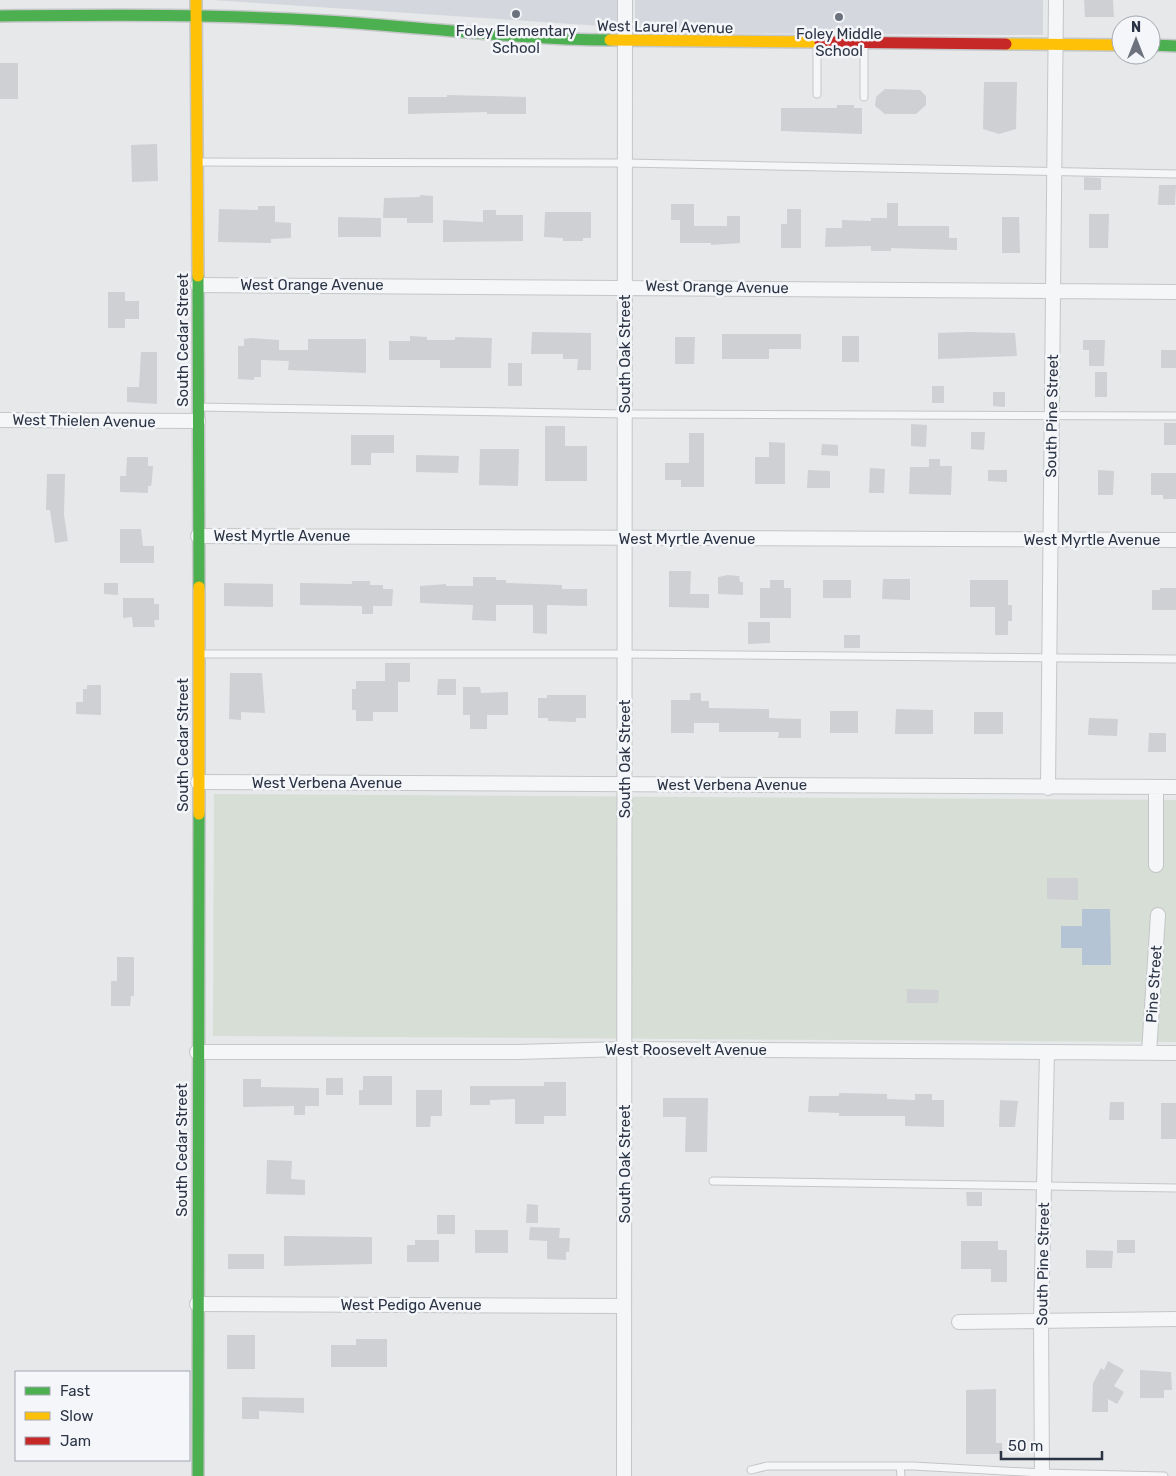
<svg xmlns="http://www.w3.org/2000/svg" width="1176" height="1476" viewBox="0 0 1176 1476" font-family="Rubik,sans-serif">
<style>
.built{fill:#d4d7dd}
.green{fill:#d6ded6}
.water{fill:#b4c4d5}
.building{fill:#ced0d3}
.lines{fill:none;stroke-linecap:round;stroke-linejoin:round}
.lane-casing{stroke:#c4c6c8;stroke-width:9}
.street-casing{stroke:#c4c6c8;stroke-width:16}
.fast-casing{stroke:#c4c6c8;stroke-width:14}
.slow-casing{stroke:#c4c6c8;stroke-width:14}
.jam-casing{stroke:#c4c6c8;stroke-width:14}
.lane{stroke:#f5f6f7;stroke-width:7}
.street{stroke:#f5f6f7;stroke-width:14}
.fast{stroke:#4caf50;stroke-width:11}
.slow{stroke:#ffc107;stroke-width:11}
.jam{stroke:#c62828;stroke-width:11}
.poi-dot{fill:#6c737f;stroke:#f4f6f9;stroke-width:2}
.labels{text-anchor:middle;stroke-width:5;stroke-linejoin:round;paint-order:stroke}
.street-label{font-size:15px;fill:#2b3445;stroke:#f4f6f9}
.poi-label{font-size:15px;fill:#2b3445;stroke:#f4f6f9}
</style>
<rect width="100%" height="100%" fill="#e6e8ea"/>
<path class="built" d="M212,0H617V27Z
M635,0H1043V35L635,33Z"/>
<path class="green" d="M214,794L1176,800V1042L213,1036Z"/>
<path class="water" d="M1082,909H1110L1111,965H1082V948H1061V926H1082Z"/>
<path class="building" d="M1084,0H1113L1114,17H1085Z
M0,63H18V99H0Z
M984,82H1017L1016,129L999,134L983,129Z
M885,89L920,90L926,96V105L916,114H885L875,106L876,97Z
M447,95L526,97V114H487V112L408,114V97H447Z
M837,105H854V108H862V134L781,131V108H837Z
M157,144L158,181L132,182L131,145Z
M1084,177L1101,178V190H1084Z
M1159,185H1176L1175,205H1158Z
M420,195L433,196V223H407V218H383L384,198L420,197Z
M887,203H898V226H949V238H957V250L891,248V251H871V246L825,247L826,228H842V220L871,221V218H887Z
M671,204H694V226H727V216H740V243L711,245V243H680V220H671Z
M258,206H275V222L291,223V238L271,239V243L218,242L219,209L258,210Z
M787,209H801V248H781V224H787Z
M483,210H496V215H523V241L443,242V220L483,222Z
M545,212H591V238H583V241H563V238L544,237Z
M1089,214H1109L1108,248H1089Z
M338,217L381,218V237H338Z
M1002,217H1019L1020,253H1002Z
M108,292H125V301H139V319H125V328H108Z
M532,332L591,333V370H577L578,359H563V354H531Z
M968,332L1015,333L1017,356L938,359V333Z
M722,334H801V349H769V359H722Z
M410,336L427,337V340H455V337L492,338L491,368H440V360H389V341H410Z
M842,336H859V362H842Z
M675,337H695L694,364H675Z
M251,338L279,340V350H308V339H366V373L288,370L289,361L261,360V377H254V380L238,379V346H244V339Z
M1083,340H1105L1104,366H1089V350H1083Z
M1161,350H1176V368H1161Z
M141,352H157V404L127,402V387H139Z
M508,363H522V386H508Z
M1095,372H1107V397H1095Z
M932,386H944V403H932Z
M993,392H1005V407L993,406Z
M1164,423H1176V445H1164Z
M911,424L927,425L926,447L911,446Z
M545,426H565V446H587V481H545Z
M971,432H985L984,450L971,449Z
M689,433H704V487H681V480H665V463H689Z
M351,435H394V453H371V465H351Z
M769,442L785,443V484H755V457H769Z
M822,444L838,445V456L821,455Z
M480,449H519L518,486L479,485Z
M416,455L459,456L458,473L416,472Z
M127,457H148V466H153L152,480L151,486H148V493L120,492V476H126Z
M929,459H940V466H952L951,495L909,494L910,467H929Z
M870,468L885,469L884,493H869Z
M808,470L830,471V488H807Z
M988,470H1007V482L988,481Z
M1098,470L1114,471L1113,495H1098Z
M1151,473H1176V499H1163V495H1151Z
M47,474H65L64,515L68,541L55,543L50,510H46Z
M120,529H141L143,546H154V563H120Z
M669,571H691L690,594H709V608L669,607Z
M728,575L739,576L740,582H743V595L718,594V577Z
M473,577H496V580H506V583L562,585V589H587V606L547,605V634L533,633V605H496V621L472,620L473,605L420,603V586L446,584V586H473Z
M883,579H910V600L882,599Z
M770,580H784V588H791V618H760V588H770Z
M823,580H851V598H823Z
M970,580H1008V605H1012V621H1008V635H995V607H970Z
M352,581H370V585H383V589H393L392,606H373V614H362V606L300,605V583L352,584Z
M104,583H118V595L104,594Z
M224,583L273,584V607L224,606Z
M1160,588H1176V610H1152V590H1160Z
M123,598H154V604H159V620H154L155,627H133L132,617L123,618Z
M748,622H770V643L748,644Z
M844,635H860V648H844Z
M385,663H410V682H398V712H373V721H356V710H352V689H356V681H385Z
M230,673H262L265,713L241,712V720L229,719Z
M438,679H456V695H437Z
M87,685H101V715L76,714V702H83V689H87Z
M463,687H480L481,693L508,692V715H487V729H470V715H463Z
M690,693H701V701H709V708L769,709V718L801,719V738H778L779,732H719V723H694V733H671V700H690Z
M547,695H586V718H576V722L548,721V718H538V698H547Z
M896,709L933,710V734H895Z
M830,711H858V733H830Z
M974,712H1003V734H974Z
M1089,718L1118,719L1117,736L1088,735Z
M1149,733H1166V752H1148Z
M1047,878H1078V900L1047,899Z
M117,957H134V996H131L130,1006H111V981H117Z
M907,989L939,990L938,1003H907Z
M363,1076H392V1105H359V1090H363Z
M326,1078H343V1095H326Z
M243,1079H261V1087L319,1088V1106H305V1115H294V1106L243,1107Z
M544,1082H566V1116H544V1124H515V1099L490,1100V1105H470V1086H544Z
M416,1090H442V1116H431L430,1127H416Z
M839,1093L887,1094V1099L915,1100V1094H932V1100H944V1127L905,1126V1116H839V1113L808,1112L809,1096H839Z
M663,1098H708L707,1152H685L686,1117H663Z
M1000,1100L1018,1101L1015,1127H999Z
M1110,1102H1124V1120H1109Z
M1161,1103H1176V1139H1161Z
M267,1160L292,1161L291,1179L305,1180V1195L266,1194Z
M966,1192H982V1206H967Z
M527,1204L538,1205V1223H526Z
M437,1215H455V1234H437Z
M530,1227L560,1228L559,1238H570L569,1252H566V1260L547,1259V1241L529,1240Z
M475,1230H508V1253H475Z
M284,1236L372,1237V1264L284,1266Z
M415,1240H439V1262H407V1245H415Z
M1117,1240H1135V1253H1117Z
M961,1241H998V1250H1007V1282H991V1269H961Z
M1086,1250L1113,1251L1112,1268H1086Z
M228,1254H264V1269H228Z
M227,1335H255V1369H227Z
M356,1339H387V1367H331V1345H356Z
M1108,1361L1124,1370L1114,1386L1124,1392L1117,1404L1108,1399V1412H1092L1093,1383L1101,1368L1104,1370Z
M1140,1370L1171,1372L1172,1390H1164V1398H1140Z
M996,1389V1443H1002V1454H966V1390Z
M242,1397L304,1398V1413L259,1411V1419H242Z"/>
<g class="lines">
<g class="lane-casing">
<path id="lane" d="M817,46V94
M864,97V46
M198,162L625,163L1176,174
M198,407L625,414L1176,416
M201,654H625L1176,659
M713,1181L1176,1188
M900,1466L901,1476
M751,1470L767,1466H913L1042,1473L1164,1476"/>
</g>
<g class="street-casing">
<path id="street" d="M198,285L1176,292
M0,420L198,421
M198,536L1176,540
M198,782L1176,787
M1156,787V865
M1048,788L1056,0
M197,1052H517L625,1049L1176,1053
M1149,1053L1158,915
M197,1304L624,1306
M959,1322L1176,1319
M624,1476L625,0
M1042,1476L1041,1321L1047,1052"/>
</g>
<g class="fast-casing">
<path id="fast" d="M0,16C109,15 218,14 326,21C421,27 515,39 610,40
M1151,45L1176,46
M198,276L199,587
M198,1476L199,814"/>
</g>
<g class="slow-casing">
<path id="slow" d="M196,0L198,276
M610,40L820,42
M1006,44L1121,45
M199,814V587"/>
</g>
<g class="jam-casing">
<path id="jam" d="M820,42L1006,44"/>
</g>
<use href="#lane" class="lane"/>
<use href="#street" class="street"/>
<use href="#fast" class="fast"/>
<use href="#slow" class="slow"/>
<use href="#jam" class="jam"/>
</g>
<g class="poi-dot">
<circle cx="516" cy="14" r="5"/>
<circle cx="839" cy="17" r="5"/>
</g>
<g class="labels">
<g class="street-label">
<text transform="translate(665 27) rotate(1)" y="5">West Laurel Avenue</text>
<text x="312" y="290">West Orange Avenue</text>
<text transform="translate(717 287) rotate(1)" y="5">West Orange Avenue</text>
<text transform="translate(183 340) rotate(-90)" y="5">South Cedar Street</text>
<text transform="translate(625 354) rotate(-90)" y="5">South Oak Street</text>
<text transform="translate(1052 416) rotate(-89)" y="5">South Pine Street</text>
<text transform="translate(84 421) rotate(1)" y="5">West Thielen Avenue</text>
<text x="282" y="541">West Myrtle Avenue</text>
<text x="687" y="544">West Myrtle Avenue</text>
<text x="1092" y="545">West Myrtle Avenue</text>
<text transform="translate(183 745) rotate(-90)" y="5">South Cedar Street</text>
<text transform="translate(625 759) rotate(-90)" y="5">South Oak Street</text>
<text x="327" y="788">West Verbena Avenue</text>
<text x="732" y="790">West Verbena Avenue</text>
<text transform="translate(1154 984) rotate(-86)" y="5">Pine Street</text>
<text x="686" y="1055">West Roosevelt Avenue</text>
<text transform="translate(182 1150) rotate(-90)" y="5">South Cedar Street</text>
<text transform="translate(625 1164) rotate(-90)" y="5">South Oak Street</text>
<text transform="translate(1043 1264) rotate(-89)" y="5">South Pine Street</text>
<text x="411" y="1310">West Pedigo Avenue</text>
</g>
<g class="poi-label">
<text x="516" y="36">Foley Elementary<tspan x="516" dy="17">School</tspan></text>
<text x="839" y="39">Foley Middle<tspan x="839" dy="17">School</tspan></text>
</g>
</g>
<rect x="15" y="1371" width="175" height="90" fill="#f4f6f9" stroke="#a4a8b1"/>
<rect x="25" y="1387" width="25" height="8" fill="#4caf50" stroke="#a4a8b1"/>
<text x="60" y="1396" font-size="15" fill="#2b3445">Fast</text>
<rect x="25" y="1412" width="25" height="8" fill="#ffc107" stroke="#a4a8b1"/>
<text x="60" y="1421" font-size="15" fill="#2b3445">Slow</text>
<rect x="25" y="1437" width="25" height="8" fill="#c62828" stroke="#a4a8b1"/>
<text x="60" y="1446" font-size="15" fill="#2b3445">Jam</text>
<g transform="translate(1136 40)"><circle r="24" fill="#f4f6f9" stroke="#a4a8b1"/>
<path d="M0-4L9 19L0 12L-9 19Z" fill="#6c737f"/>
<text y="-8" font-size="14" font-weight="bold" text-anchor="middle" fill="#2b3445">N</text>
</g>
<path d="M1001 1451v8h101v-8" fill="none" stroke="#2b3445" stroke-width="2.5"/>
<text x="1008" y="1451" font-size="15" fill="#2b3445" stroke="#f4f6f9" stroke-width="4" paint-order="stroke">50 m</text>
</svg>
